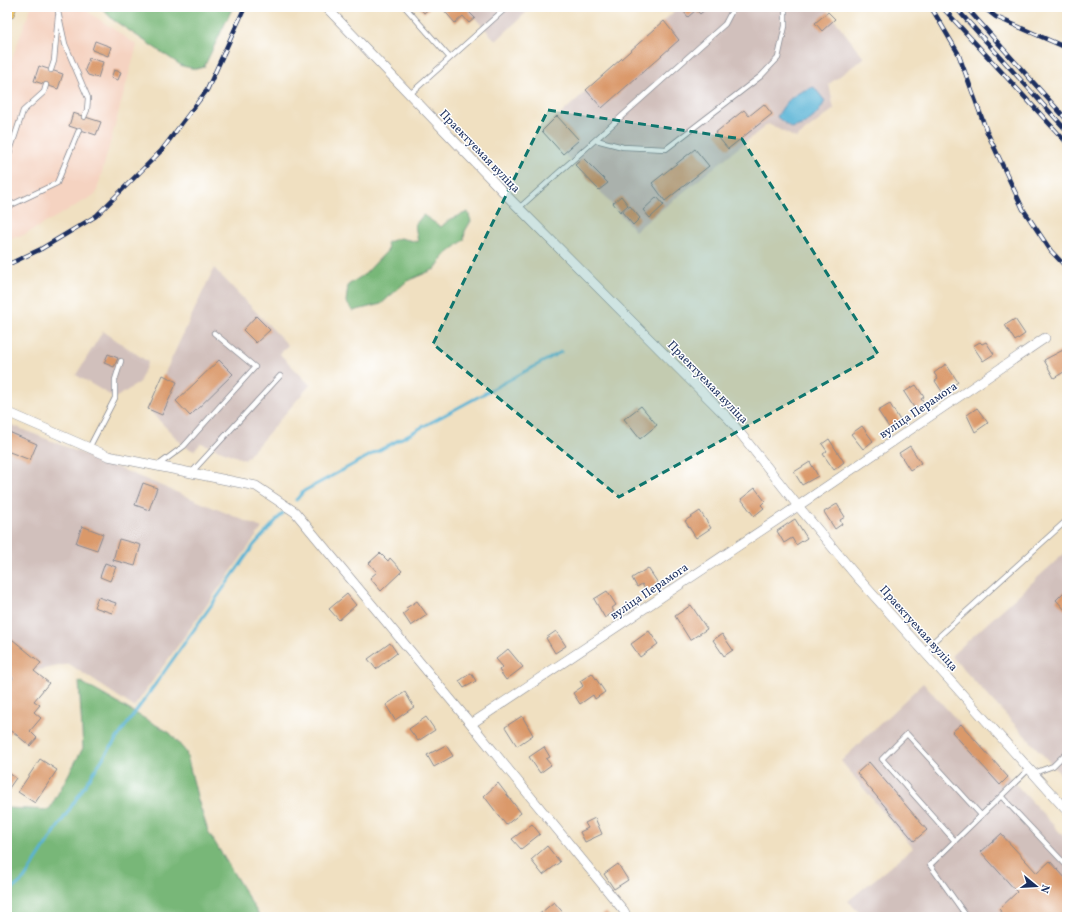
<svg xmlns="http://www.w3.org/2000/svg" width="1074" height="924" viewBox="0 0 1074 924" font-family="Vollkorn,serif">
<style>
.built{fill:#f5d3c1}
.industrial{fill:#d1c0bc}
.forest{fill:#78b778;stroke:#4a736b}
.water{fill:#58b3d5;stroke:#3a719a}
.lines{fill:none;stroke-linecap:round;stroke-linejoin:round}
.stream{stroke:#58b3d5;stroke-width:3}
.building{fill:#da996a}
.service-casing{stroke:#868890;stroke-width:6}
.minor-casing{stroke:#868890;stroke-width:10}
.primary-casing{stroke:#868890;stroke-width:16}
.service{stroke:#fff;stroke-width:4.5}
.minor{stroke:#fff;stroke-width:9}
.primary{stroke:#eec469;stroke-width:15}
.rail-casing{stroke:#1b2f5e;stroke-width:4.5}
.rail{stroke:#fff;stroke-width:3;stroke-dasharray:9;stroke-linecap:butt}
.marked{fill:#0f766e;fill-opacity:0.2;stroke:#0f766e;stroke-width:3;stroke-dasharray:8 5;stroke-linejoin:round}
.labels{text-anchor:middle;stroke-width:3;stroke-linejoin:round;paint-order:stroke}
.street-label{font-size:12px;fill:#1b2f5e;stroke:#fff}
</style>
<rect width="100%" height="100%" fill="#fff"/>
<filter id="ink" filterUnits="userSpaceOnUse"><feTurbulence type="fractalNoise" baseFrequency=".025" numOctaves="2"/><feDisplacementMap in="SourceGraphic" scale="8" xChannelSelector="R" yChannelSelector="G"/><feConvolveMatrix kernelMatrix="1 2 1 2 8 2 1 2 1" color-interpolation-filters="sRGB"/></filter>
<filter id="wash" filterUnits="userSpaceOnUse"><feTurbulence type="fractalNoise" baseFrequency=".012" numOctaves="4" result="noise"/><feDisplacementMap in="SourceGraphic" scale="16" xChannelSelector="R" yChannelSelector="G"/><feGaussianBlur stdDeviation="0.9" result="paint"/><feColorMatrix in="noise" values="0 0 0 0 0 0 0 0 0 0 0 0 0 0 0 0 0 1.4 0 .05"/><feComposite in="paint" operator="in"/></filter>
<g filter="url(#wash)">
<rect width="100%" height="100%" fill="#f0e0c1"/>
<path class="built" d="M31,7H85L87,11L137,45L96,194L24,235L7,239V72Z"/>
<path class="industrial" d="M441,7H532L496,41L475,18L469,23L463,16L455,23Z
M679,7H825L864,58L829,84L834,109L796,138L768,124L635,231L599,190L542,131Z
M214,268L288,345L280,354L310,385L245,460L201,443L194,451L184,446L148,409Z
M103,331L148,362L139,383L115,398L76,375Z
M7,423L133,474L262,528L134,707L69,664L34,671V701L40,705L34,712L41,718L30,731L37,738L30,746L10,730L7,735Z
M1067,551V781L951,656Z
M923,683L1067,840V917H863L848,901L913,848L841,761Z"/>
<path class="forest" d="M101,7H233L204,67L196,69L182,66L112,19Z
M468,212L471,221L465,231L464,240L444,256L435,269L407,281L381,304L353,311L346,302L348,285L365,274L388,250L387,242L400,238L418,242L415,225L423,215L441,227L450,219Z
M79,681L170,733L186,752L198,800L208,831L260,917H7V808L49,810L83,748Z"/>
<path class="water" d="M814,87L825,101C818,116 807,125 791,128L777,117C787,99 794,93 814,87Z"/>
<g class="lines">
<path class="stream" d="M296,500L304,491L561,352
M7,894L24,879L103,758L254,545L283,513"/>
</g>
<g id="blocks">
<path class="building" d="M419,7H431L424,13Z
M441,7H472L468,11L475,18L469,23L463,16L455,23Z
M680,7H706L707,8L700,14L696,10L688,17Z
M828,12L835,19L822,31L815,23Z
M664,21L679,40L602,108L586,90Z
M95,41L111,47L108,56L92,50Z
M89,58L103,62L98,78L88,75L85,70Z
M39,66L63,74L58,89L34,81Z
M114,70L121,72L118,80L111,78Z
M764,104L772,114L728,149L715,133L744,110L749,116Z
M73,113L101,122L96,135L69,126Z
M557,116L579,140L563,154L542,131Z
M695,149L709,166L665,201L652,183Z
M583,158L608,183L599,190L575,165Z
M621,196L628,205L620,212L613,203Z
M657,197L664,205L650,218L643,210Z
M630,206L640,218L633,225L622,212Z
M256,316L270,330L256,343L243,330Z
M1015,319L1025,334L1015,341L1005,325Z
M980,342L982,344L986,342L994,354L983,361L973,346Z
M1065,349L1067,353V370L1054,378L1044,360Z
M108,354L118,358L114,367L104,363Z
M219,360L233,374L190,416L176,401Z
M946,364L958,382L943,393L935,381L938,379L934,373Z
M163,375L177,382L162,415L148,409Z
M916,385L924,397L921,399L924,403L915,409L904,392Z
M890,404L901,422L890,429L878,411Z
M641,406L657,425L640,439L624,419Z
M977,408L988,423L975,432L967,415Z
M862,426L873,441L863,449L851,434Z
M9,432L37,444L30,460L7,451V437Z
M829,439L844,462L834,470L823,454L827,451L822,444Z
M910,446L921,463L910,470L899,453Z
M810,462L818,476L802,485L794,472Z
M143,483L157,488L149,510L135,505Z
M755,488L765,501L761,505L764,508L754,516L741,499Z
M837,504L845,517L840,520L842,524L835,529L824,512Z
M700,511L711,528L696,538L685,521Z
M795,519L807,538L796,545L792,538L784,543L777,531Z
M82,526L103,534L97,550L76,543Z
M119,539L141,545L135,566L113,560Z
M380,553L388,561L390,558L402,571L381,591L370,578L377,572L369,563Z
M105,563L116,567L110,581L100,577Z
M648,568L658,583L646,591L642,584L637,587L632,578Z
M1067,589V612L1056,600Z
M607,591L616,605L612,608L614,612L605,618L594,599Z
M347,594L356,605L339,620L329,609Z
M98,597L116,603L112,613L94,607Z
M417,601L427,615L411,626L403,614L408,610L406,608Z
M691,605L707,629L690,640L675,616Z
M556,631L566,646L555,653L546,638Z
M649,631L658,644L640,657L631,644Z
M722,634L733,650L724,656L713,640Z
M7,635L41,663L34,671L49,683L34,701L40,705L34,712L41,718L30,731L37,738L30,746L12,731L7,737V685L13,678L7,673Z
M390,643L397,653L376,669L368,659Z
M508,649L523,667L506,680L499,670L503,667L496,659Z
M471,673L476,681L464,688L459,681Z
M592,673L605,692L595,699L593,695L580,704L573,693L583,686L580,681Z
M405,692L414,707L395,720L386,705Z
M522,716L533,735L517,746L505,727Z
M426,717L435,730L418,741L409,729Z
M961,724L1008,777L1000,785L952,732Z
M446,745L453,756L434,767L427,755Z
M544,747L550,757L546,759L551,765L540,773L529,757Z
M40,759L57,770L35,803L18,792Z
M869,762L927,830L914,841L857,773Z
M7,772L16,778L7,791Z
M498,783L521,813L506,825L484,796Z
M595,818L602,834L585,842L580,832L588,828L585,823Z
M532,824L540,834L521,849L512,839Z
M1001,834L1037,873L1050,861L1067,880V917H1006L999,909L1017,892L981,852Z
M547,846L560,862L543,875L531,860Z
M618,864L628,880L614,889L604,874Z
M554,902L567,917H536Z
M606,912L610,917H600Z"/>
</g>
</g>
<g filter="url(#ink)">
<use href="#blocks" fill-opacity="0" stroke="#868890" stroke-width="1"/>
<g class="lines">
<g class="service-casing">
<path id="service" d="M57,7L65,44L88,98L87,110L84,117
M405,7L450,58
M51,70L54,61L58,16
M409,95L507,7
M596,140L623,147L666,149L761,76L778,58L785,26V7
M7,160L23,111L44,92L46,85
M7,207L57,183L79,130
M519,208L725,24L734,7
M89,448L115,398V380L121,361
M157,466L184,446L255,367L214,333
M191,473L280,376
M923,651L1067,520
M1034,773L1053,766L1067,752
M1001,796L1067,866
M955,841L882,759L907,734L981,815
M967,917L930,865L1029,769"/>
</g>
<g class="minor-casing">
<path id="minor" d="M326,7L510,199L729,419L798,506L858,578L1067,811
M7,412L108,456L256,486L295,512L471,724
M627,917L624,911L471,724L798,506L1045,338"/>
</g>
<g class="primary-casing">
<path id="primary" d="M7,12L9,7"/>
</g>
<use href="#service" class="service"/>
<use href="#minor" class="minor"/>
<use href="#primary" class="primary"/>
<g class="rail-casing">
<path id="rail" d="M931,7L958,53L987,132L1023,209L1051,251L1067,268
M942,7L1067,143
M955,7L1067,131
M966,7L1067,120
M983,7L996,17L1067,48
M7,265L41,249L96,216L161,151L207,90L245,7"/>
</g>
<use href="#rail" class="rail"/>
</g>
</g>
<path class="marked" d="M548,110L742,139L878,354L619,497L433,344Z"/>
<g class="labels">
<g class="street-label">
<text transform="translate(480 151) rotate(46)" y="4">Праектуемая вуліца</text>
<text transform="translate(708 382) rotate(46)" y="4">Праектуемая вуліца</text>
<text transform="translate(918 410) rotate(-34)" y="4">вуліца Перамога</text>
<text transform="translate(649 591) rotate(-34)" y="4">вуліца Перамога</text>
<text transform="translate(919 628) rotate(48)" y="4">Праектуемая вуліца</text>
</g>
</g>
<rect width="1074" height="924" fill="none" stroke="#fff" stroke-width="24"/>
<g transform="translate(1036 886) rotate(108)" stroke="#ffffff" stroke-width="3" paint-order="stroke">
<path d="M0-3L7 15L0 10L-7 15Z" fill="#1b2f5e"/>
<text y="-6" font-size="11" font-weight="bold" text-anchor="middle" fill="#1b2f5e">N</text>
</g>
</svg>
